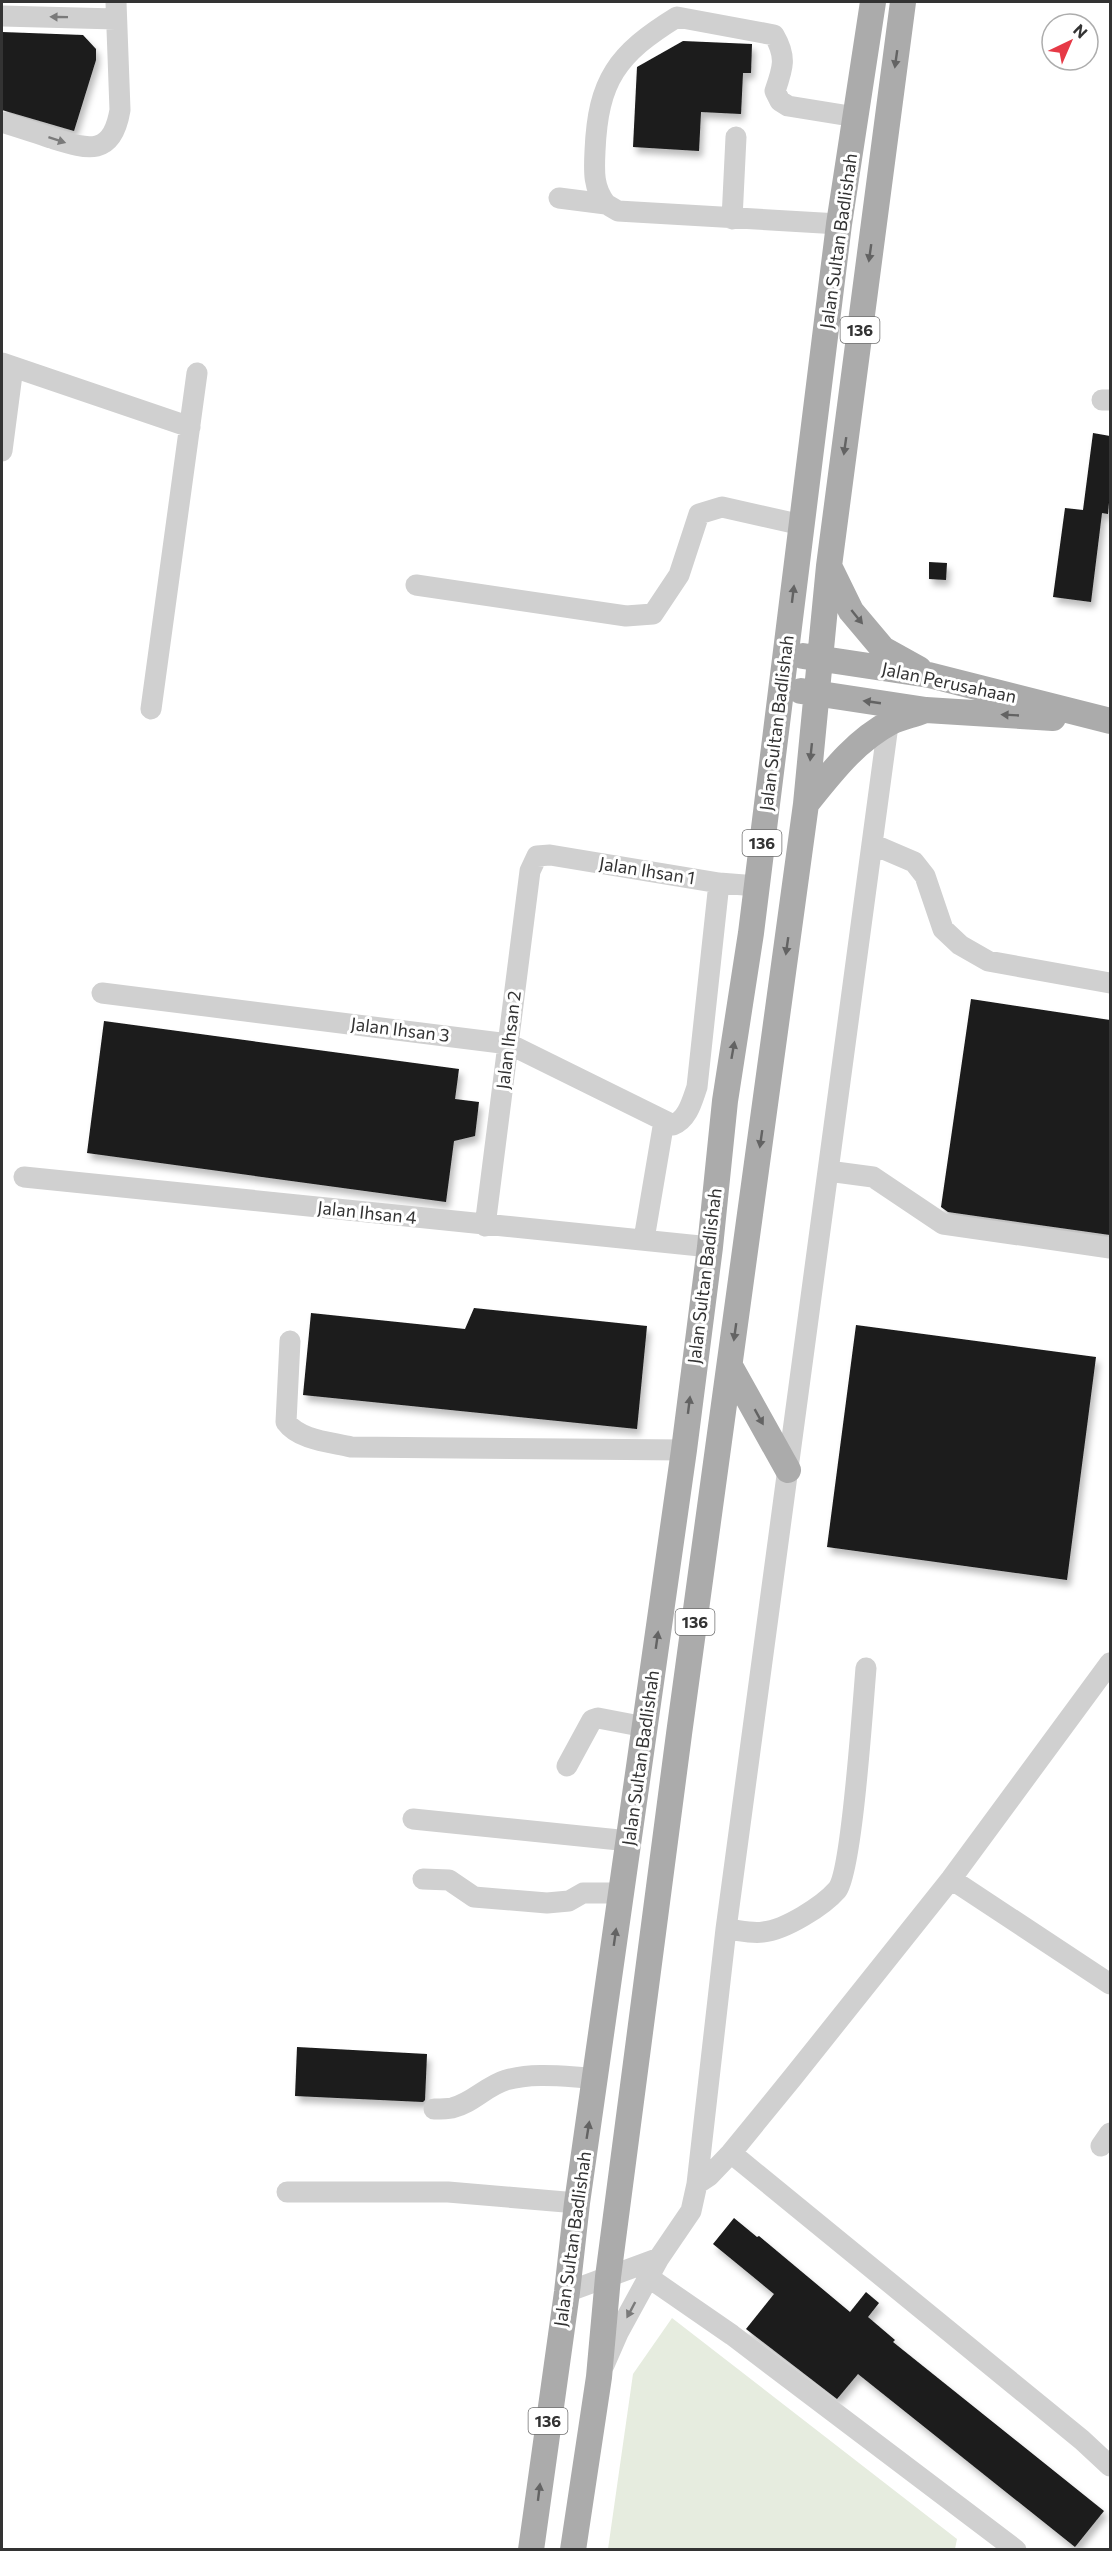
<svg xmlns="http://www.w3.org/2000/svg" width="1112" height="2551" viewBox="0 0 1112 2551" font-family="Commissioner,sans-serif">
<style>
.green{fill:#e6ecdf}
.building{fill:#1a1a1a;filter:url(#shadow)}
.lines{fill:none;stroke-linecap:round;stroke-linejoin:round}
.minor{stroke:#d0d0d0;stroke-width:21}
.major{stroke:#ababab;stroke-width:26}
.oneway{fill:#7a7a7a}
.oneway2{fill:#636363}
.labels{text-anchor:middle;stroke-width:6;stroke-linejoin:round;paint-order:stroke}
.shield{fill:#fff;stroke:#707070;stroke-width:1.5}
.shield-label{font-size:16px;font-weight:bold;fill:#333}
.street-label{font-size:18px;fill:#333;stroke:#fff}
</style>
<defs>
<filter id="shadow"><feDropShadow dx="3.5" dy="6" stdDeviation="3" flood-color="#0004"/></filter>
</defs>
<rect width="100%" height="100%" fill="#fff"/>
<path class="green" d="M672,2318L957,2539L955,2549H608L633,2374Z"/>
<path class="building" d="M2,32L83,35L96,49V60L74,131L2,110Z
M683,41L752,44L751,73H743L741,114L701,112L699,151L633,147L637,67Z
M1093,433L1110,436V491L1108,514L1102,513L1091,602L1053,597L1065,508L1083,510Z
M929,562L947,563L946,580L929,579Z
M971,999L1110,1020V1235L948,1212L941,1207Z
M104,1021L459,1069L455,1099L479,1102L475,1136L454,1141L446,1202L87,1153Z
M474,1308L647,1326L637,1429L303,1395L311,1313L465,1329Z
M856,1325L1096,1357L1067,1580L827,1547Z
M297,2047L427,2054L425,2100L423,2102L295,2096Z
M734,2218L757,2237L759,2236L850,2312L866,2292L879,2303L868,2317L895,2340L893,2342L1104,2511L1075,2547L858,2374L837,2399L746,2329L774,2294L713,2244Z"/>
<g class="lines">
<path class="minor" d="M2,16L116,19
M2,122C18,127 34,132 51,138C87,149 112,158 120,110L116,2
M559,198L606,204L618,211L839,224
M606,204C593,188 594,171 595,151C598,80 617,54 677,17L774,35C787,57 783,68 775,91L780,101L788,106L856,117
M732,219L736,137
M2,363L190,427
M1102,400H1110
M2,451L13,367
M416,585L626,616L653,614L679,575L699,514L722,507L802,525
M151,709L197,373
M872,844L914,862L925,876L943,929L960,945L988,961L1110,983
M102,993L509,1044L673,1125C688,1119 692,1101 697,1087L719,883
M828,1171L873,1177L943,1224L1110,1248
M24,1177L710,1247
M485,1226L530,871L537,856L550,855L719,883L757,886
M644,1239L664,1121
M290,1341L286,1422C299,1440 330,1442 351,1447L684,1450
M567,1766L592,1720L598,1718L645,1727
M413,1819L629,1841
M423,1879L449,1880L474,1897L547,1903L569,1901L583,1893H621
M951,1879L1110,1984
M726,1929C738,1930 752,1934 763,1932C785,1930 823,1906 837,1890C852,1872 863,1702 866,1668
M434,2109C440,2109 447,2109 452,2108C473,2103 486,2086 506,2080C535,2072 567,2077 595,2078
M1101,2146L1110,2133
M731,2153L1082,2440L1110,2466
M697,2184L709,2176L731,2153L793,2077L951,1879L1110,1663
M287,2192H448L577,2203
M648,2277L732,2335L1016,2550
M567,2292L659,2258
M604,2365L618,2333L659,2258L691,2211L697,2184L726,1929L888,725"/>
<path class="major" d="M829,566L851,611L883,649L919,669
M803,656L929,675L1110,721
M801,691L926,710L1053,718
M806,804C831,773 855,741 891,722C901,717 913,715 923,711
M730,1366L788,1470
M531,2550L567,2292L577,2203L684,1450L710,1247L725,1101L751,933L839,224L873,2
M573,2550L599,2377L608,2277L679,1734L806,804L829,566L903,2"/>
</g>
<defs><path id="oneway-solid" d="M-6-.8H1V-3.2L6.5 0L1 3.2V.8H-6Z" transform="scale(1.5)"/></defs>
<g class="oneway">
<use href="#oneway-solid" transform="translate(59 17) rotate(-179)"/>
<use href="#oneway-solid" transform="translate(57 140) rotate(18)"/>
<use href="#oneway-solid" transform="translate(631 2310) rotate(118)"/>
</g>
<g class="oneway2">
<use href="#oneway-solid" transform="translate(896 59) rotate(98)"/>
<use href="#oneway-solid" transform="translate(870 253) rotate(98)"/>
<use href="#oneway-solid" transform="translate(845 446) rotate(98)"/>
<use href="#oneway-solid" transform="translate(793 594) rotate(-83)"/>
<use href="#oneway-solid" transform="translate(857 617) rotate(51)"/>
<use href="#oneway-solid" transform="translate(872 702) rotate(-172)"/>
<use href="#oneway-solid" transform="translate(1010 715) rotate(-177)"/>
<use href="#oneway-solid" transform="translate(811 752) rotate(96)"/>
<use href="#oneway-solid" transform="translate(787 946) rotate(98)"/>
<use href="#oneway-solid" transform="translate(733 1050) rotate(-80)"/>
<use href="#oneway-solid" transform="translate(761 1139) rotate(98)"/>
<use href="#oneway-solid" transform="translate(735 1332) rotate(98)"/>
<use href="#oneway-solid" transform="translate(689 1405) rotate(-83)"/>
<use href="#oneway-solid" transform="translate(759 1417) rotate(61)"/>
<use href="#oneway-solid" transform="translate(657 1640) rotate(-82)"/>
<use href="#oneway-solid" transform="translate(615 1937) rotate(-82)"/>
<use href="#oneway-solid" transform="translate(588 2130) rotate(-81)"/>
<use href="#oneway-solid" transform="translate(539 2492) rotate(-83)"/>
</g>
<g class="labels">
<g class="shield">
<rect x="840.5" y="317" width="39" height="26" rx="4.5"/>
<rect x="742.5" y="830" width="39" height="26" rx="4.5"/>
<rect x="675.5" y="1609" width="39" height="26" rx="4.5"/>
<rect x="528.5" y="2408" width="39" height="26" rx="4.5"/>
</g>
<g class="shield-label">
<text x="860" y="336">136</text>
<text x="762" y="849">136</text>
<text x="695" y="1628">136</text>
<text x="548" y="2427">136</text>
</g>
<g class="street-label">
<text transform="translate(839 241) rotate(-82)" y="6">Jalan Sultan Badlishah</text>
<text transform="translate(949 683) rotate(12)" y="6">Jalan Perusahaan</text>
<text transform="translate(777 723) rotate(-83)" y="6">Jalan Sultan Badlishah</text>
<text transform="translate(647 871) rotate(9)" y="6">Jalan Ihsan 1</text>
<text transform="translate(400 1030) rotate(7)" y="6">Jalan Ihsan 3</text>
<text transform="translate(509 1040) rotate(-83)" y="6">Jalan Ihsan 2</text>
<text transform="translate(367 1213) rotate(6)" y="6">Jalan Ihsan 4</text>
<text transform="translate(705 1276) rotate(-83)" y="6">Jalan Sultan Badlishah</text>
<text transform="translate(641 1758) rotate(-82)" y="6">Jalan Sultan Badlishah</text>
<text transform="translate(573 2239) rotate(-82)" y="6">Jalan Sultan Badlishah</text>
</g>
</g>
<rect width="1112" height="2551" fill="none" stroke="#333333" stroke-width="6"/>
<g transform="translate(1070 42) rotate(44)"><circle r="28" fill="#ffffff" stroke="#adadad" stroke-width="1.5"/>
<path d="M0-4.5L10 22L0 15L-10 22Z" fill="#e63946"/>
<text y="-9" font-size="16" font-weight="bold" text-anchor="middle" fill="#333333">N</text>
</g>
</svg>
